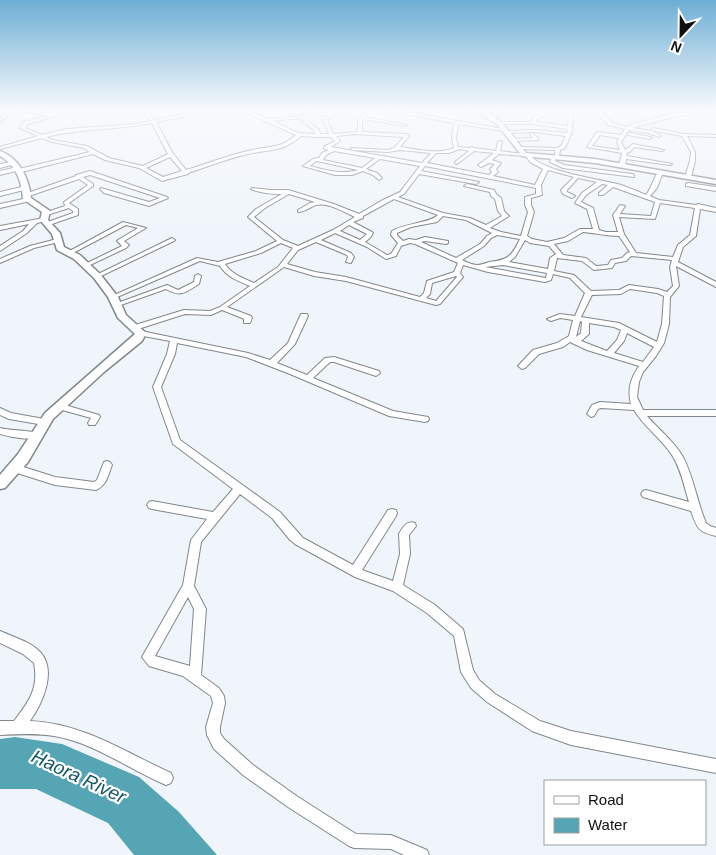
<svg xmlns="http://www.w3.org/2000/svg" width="716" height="855" viewBox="0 0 716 855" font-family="Arial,sans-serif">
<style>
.water{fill:#55a5b5}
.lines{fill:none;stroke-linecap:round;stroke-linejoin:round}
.street-casing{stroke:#81878b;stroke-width:2}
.secondary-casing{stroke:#81878b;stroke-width:3}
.street{fill:#fff;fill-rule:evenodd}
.secondary{fill:#fff;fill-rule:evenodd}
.labels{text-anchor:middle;stroke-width:4.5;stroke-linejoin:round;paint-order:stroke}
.near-water-label{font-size:19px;font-style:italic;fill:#145864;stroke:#fff}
</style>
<rect width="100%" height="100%" fill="#eff5fa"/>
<path class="water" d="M15,737L62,744L139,777L179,812L217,855H134L108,823L36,789H0V739Z"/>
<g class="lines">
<g class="street-casing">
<path id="street" d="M10,109H25L55,114L72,109H80L28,124L25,128L42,135L67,129L135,124L151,121L140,109H145L154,120L180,115L192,109H198L183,117L156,122L172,152L186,170C208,163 230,155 252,150C270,146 280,149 296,135L238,109H245L268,119L302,116L319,130L320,134H329L323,120L330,115L316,116L301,113L299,109L316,114L330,112L331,109H335L334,116L327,120L333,134L358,132V118L369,109H374L365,117L407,125L405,126L362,119V132L406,134L409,136L400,147C416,149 438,155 454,148L452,139L454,123L379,109H391L503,129L505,131L535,130L567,133L568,129L533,124H499L497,123L499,122H531L533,117L544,112L540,109L549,111V113L537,119L536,122L568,126L569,111L570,109H575L573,111L572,132L565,148L560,150L559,157L556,158L555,161L564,165L632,174L634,175V177L563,168L550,162L552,156H555V150L518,149L516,148L518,147L557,148L561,146L566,136L535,132L505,133L503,131L458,124L456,139L458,147L470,148L472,147L474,148L496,151L498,142L502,141L500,151L530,155C543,172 599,179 621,185C629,188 638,191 646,195C652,187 654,176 660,170L663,172L657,188L650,196L659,200L696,205L698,204L716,208V212L700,209L696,236L683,247L678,262L716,282V287L676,266L679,286L670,297L669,324L664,343L656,356L643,372L639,382L637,397L643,410H716V416H647C659,430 674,441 683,457C694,478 697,502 706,523L710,526L716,528V536C698,532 697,528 691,511L643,497L641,494L643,491L646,490L689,502C684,486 681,469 672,455C661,438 644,427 634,410L601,408L598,409L594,416L591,417L587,414L592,405L600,402L631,404C627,389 631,378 639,366L587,350L570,342L563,347L539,354L525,368L522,369L518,366L533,350L557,343L569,336L573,320L560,318L551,321L547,319L560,314L575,316L585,293L570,278L553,274L551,280L545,282L488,272L463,265L460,273L463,277L440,304L436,305L346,281L314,276L284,267L227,307L251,316L252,318L250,323H244V319L242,318L222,310L211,315L185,314L135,330H132V326L184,310L210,311L220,307L250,286C238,281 227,277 220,266L200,261L115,298L113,299L110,297L197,258L218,262L256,251L277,241L248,217L256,209L282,194C272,194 260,193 251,189L252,188L271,190H288L334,204L359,214L381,201L400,192L420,166L380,159L366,169L377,173L382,178L379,180L373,175L363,171L352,175H335L303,166L313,159L319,158L322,153L329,150L324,149V147L335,141L331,137H318L301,136C284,151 274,149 253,153C231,157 210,166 188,173V174L162,181L139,168L105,160L93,154L18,173L16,171L0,175V171L17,167L19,169L90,152L84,148L52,142L42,138L0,149V147L38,136L20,128L24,122L49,116L14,110L0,122V119ZM299,118L315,131V134L298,133L273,121ZM152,123L168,154L143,166L109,158L87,146L53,140L46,137C81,128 117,130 152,123ZM354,134L404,137L394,148L388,150L351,148V149L353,150L388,152L400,150L431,153L422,163L331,147L340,141L336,136ZM460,149L469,151L455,162V163L457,164L474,151L494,153L478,165L481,167L489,163L495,164L490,169L492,172L489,175L427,163L436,153H449ZM334,151L375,158L362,168L323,160L326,155ZM499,154L526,156L530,162L543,169L535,185L493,176L498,172L496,169L501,163L492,160ZM170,157L182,171L163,177L146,168ZM316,161H317L358,170C342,175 326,170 310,166ZM425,166L536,188V194L525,197V205L528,212L521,236L501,232L490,228L509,216L504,211L501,198L496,194L494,190L467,184L464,186L490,192L491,196L495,199L498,211L502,216L486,225L470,218L443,213L398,197L404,194L419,174L476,184L479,182L421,171ZM548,170L574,177L561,190L563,194L572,198L575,196L567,192V190L578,178L597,182L582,193L575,203L587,209L593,229H580L564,238L547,242L532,239L527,236L534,212L531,205V198L542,195L541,185ZM602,184L608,185L599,193V195H603L613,187L655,202L651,216L620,214L625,206L620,205L613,215L618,232H606L599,230L593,208L581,202L586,195ZM289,194L315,202L310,203L298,210V212C305,212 310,207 316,205C328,202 344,212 355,217L333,230L298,246L283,240L254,217L265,208ZM394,199L438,215C430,223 406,223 392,231L391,235L398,243L391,254L387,255L365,242L370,238L373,233L372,232L353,222L363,218V216ZM660,203L695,208L690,235L678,245L673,257L636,253L624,234L619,217L655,219ZM443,216L466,220L492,233L487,236L480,244L456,258L421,242L425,241L446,244L448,243V241L425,237L416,240L409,239L403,241L397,235V233L411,227L437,222ZM349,225L367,234L360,240L340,231ZM583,232C595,233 607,236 619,236L630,252L627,253L622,258L611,260L608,265L596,266L586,258L563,255L554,244L568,241ZM335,233L367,247L386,259L396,256L401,246L410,243L415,244L458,263L454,272L427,281L424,293L420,297L346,277L315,272L287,264L298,250L316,242L347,255L348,257L346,262L351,263L354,257L351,253L321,240ZM497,235L520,239C512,256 508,260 489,262C486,263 481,265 477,265C473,265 466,262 462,260L484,246L491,238ZM525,240L530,243L549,246L556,254L550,258L548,269L509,262L515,257ZM281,243L293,248L278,267L254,283C243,278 231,274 225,264L261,253ZM631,256L672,260L670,267L673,286L667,292L658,289L629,285L619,290L591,291L574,275L554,271L557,258L582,261L594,270L612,268L615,263L626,261ZM503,265L547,273L546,278L485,267ZM456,276L457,277L436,301L426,298L430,294L432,283ZM630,289L657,293L664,296L662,324L657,342L619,323L581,317L592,295L621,294ZM580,321L582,322L581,333L576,337ZM589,323L614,327L621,330L617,340L607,351L581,341L589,334ZM627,333L654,347L643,362L614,353L624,341Z
M458,109H476L481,111L479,112Z
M508,109L512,110L506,115L488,111L490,110L505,113Z
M594,109H599L612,123L627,127L632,124L673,114L668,109H673L677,114L711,111L710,109H714L716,112L676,116L632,128L652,131L661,136L659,137L649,133L629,130L621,142L625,150L633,144L664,150L662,151L634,147L630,152L626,153L627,156L672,164L670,165L626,159L625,165L622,167L619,165L622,153L587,147L597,132L621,135L625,129L608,125ZM600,135L619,138L617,142L620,150L592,146Z
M614,109H634L630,112Z
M653,128L684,134L716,135V137L687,136L695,152V161L691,177L688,179L685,177L690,161L691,152L682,136L651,130Z
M532,133L538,138V140L512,141L510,140L512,139L533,138L530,134Z
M630,133L650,137L652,138L650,139L628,135V133Z
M13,162L15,163V164L0,168V164Z
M90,171L167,197L168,198L149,206L104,193L100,189L101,188L149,202L160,198L90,175L83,177L93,184V186L69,203L78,209V215L49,225H45V223L73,213V211L69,208L47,215L44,213L65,206L64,202L88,185L79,179L29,196H25V194L76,176V175Z
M688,183L716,187V191L686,186V184Z
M26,186L29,188L28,189L0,196V192Z
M28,198L30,199V201L0,208V204Z
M44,218L47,220L46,221L37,223L27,233L0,251V246L23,231L29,224L0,230V226Z
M123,222L146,228L124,241L129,245L126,248L88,266L86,267L83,265L122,246L117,241L118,240L138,228L126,225L71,254L66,253Z
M172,238L175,240L174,241L99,277L97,278L94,276Z
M57,239L60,241L59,242L34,248L0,263V259L30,246Z
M198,274L201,276L199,284C185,292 182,298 166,289L118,306L116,307L112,305L167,285L178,290L194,282L195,276Z
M301,314H307L308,316L295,344L277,363L307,375L325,358L334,357L379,371L380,373L376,376L334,362H330L313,378L393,411L428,417L429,419L428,421L425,422L389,416L290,374L246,357L177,343L175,354L161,387L180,440L280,512L303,538L353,565L388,510L392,509L396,510L397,513L396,516L362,570L393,581L400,554L399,534C402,528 407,520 415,523L416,526L409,535L410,554L403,585L435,605L463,629L473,670L479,680L495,694L540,721L571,731L716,759V773L571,745L532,731L487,702L471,688L461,672L454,636L427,613L393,591L355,577L295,544L290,540L272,518L240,494L201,542L194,586L206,609L201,675L219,688L224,696L225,703L220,727V733L224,739L253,765L298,797L356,834L391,835L427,850L429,855H404L391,849L354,848L349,846L288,807L243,775L214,749L207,735L206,727L213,703L211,696L183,676L149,666L142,657L183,585L191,540L207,519L152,509L149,508L147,505L149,502L152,501L213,512L233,489L173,444L153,387L167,354L170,341L138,335L137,333L141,331L248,353L270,360L288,343ZM188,597L194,609L190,666L155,656Z
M58,403L99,415L100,417L95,425H89L88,423L91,418L55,408L54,406Z
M0,408L11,413L44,419L48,422L44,425L9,419L0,415Z
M0,428C11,431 36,430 41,435C34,442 10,437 0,434Z
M107,461L110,462L112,465C108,475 107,485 96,490L55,485L11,471L9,468L11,465L14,464L55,477L94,482L97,480L104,462Z
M0,631C13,637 32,642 41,653C57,672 42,704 30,721C82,723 125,752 171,773L173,778L171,783L166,785C128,769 95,743 54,736C36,733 18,734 0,735V721H14C29,702 39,688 34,663L23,654L0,643Z"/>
</g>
<g class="secondary-casing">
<path id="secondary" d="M472,109C497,109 512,136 526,153L595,159L716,180V184L595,163L522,156L497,124Z
M0,151C19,158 29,178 31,198L50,211L48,220L60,233L64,247L80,255L100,274L118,297L126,315L146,333L142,341L104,372L53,419L28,462L5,488L0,489V475L18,454L45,413L135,334L118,318L108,297L94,278L74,259L57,250L52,234L40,220L42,212L23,199C22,182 16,165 0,156Z"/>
</g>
<use href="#street" class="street"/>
<use href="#secondary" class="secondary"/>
</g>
<linearGradient id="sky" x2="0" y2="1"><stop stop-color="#6daed4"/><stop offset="0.48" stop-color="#f8fafd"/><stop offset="1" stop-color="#f8fafd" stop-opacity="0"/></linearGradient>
<rect width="716" height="229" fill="url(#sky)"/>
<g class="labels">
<g class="near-water-label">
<text transform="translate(79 776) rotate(25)" y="7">Haora River</text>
</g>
</g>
<rect x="544" y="780" width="162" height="65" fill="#ffffff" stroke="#9f9fa0"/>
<rect x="554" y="796" width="25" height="8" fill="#ffffff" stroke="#9f9fa0"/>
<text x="588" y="805" font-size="15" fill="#0f1012">Road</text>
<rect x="554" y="818" width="25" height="15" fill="#55a5b5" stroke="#9f9fa0"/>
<text x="588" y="830" font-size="15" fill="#0f1012">Water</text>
<g transform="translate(681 35) rotate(202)" stroke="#ffffff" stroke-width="4" paint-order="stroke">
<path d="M0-4L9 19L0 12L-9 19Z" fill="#0f1012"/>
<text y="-8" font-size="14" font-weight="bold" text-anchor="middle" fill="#0f1012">N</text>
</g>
</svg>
